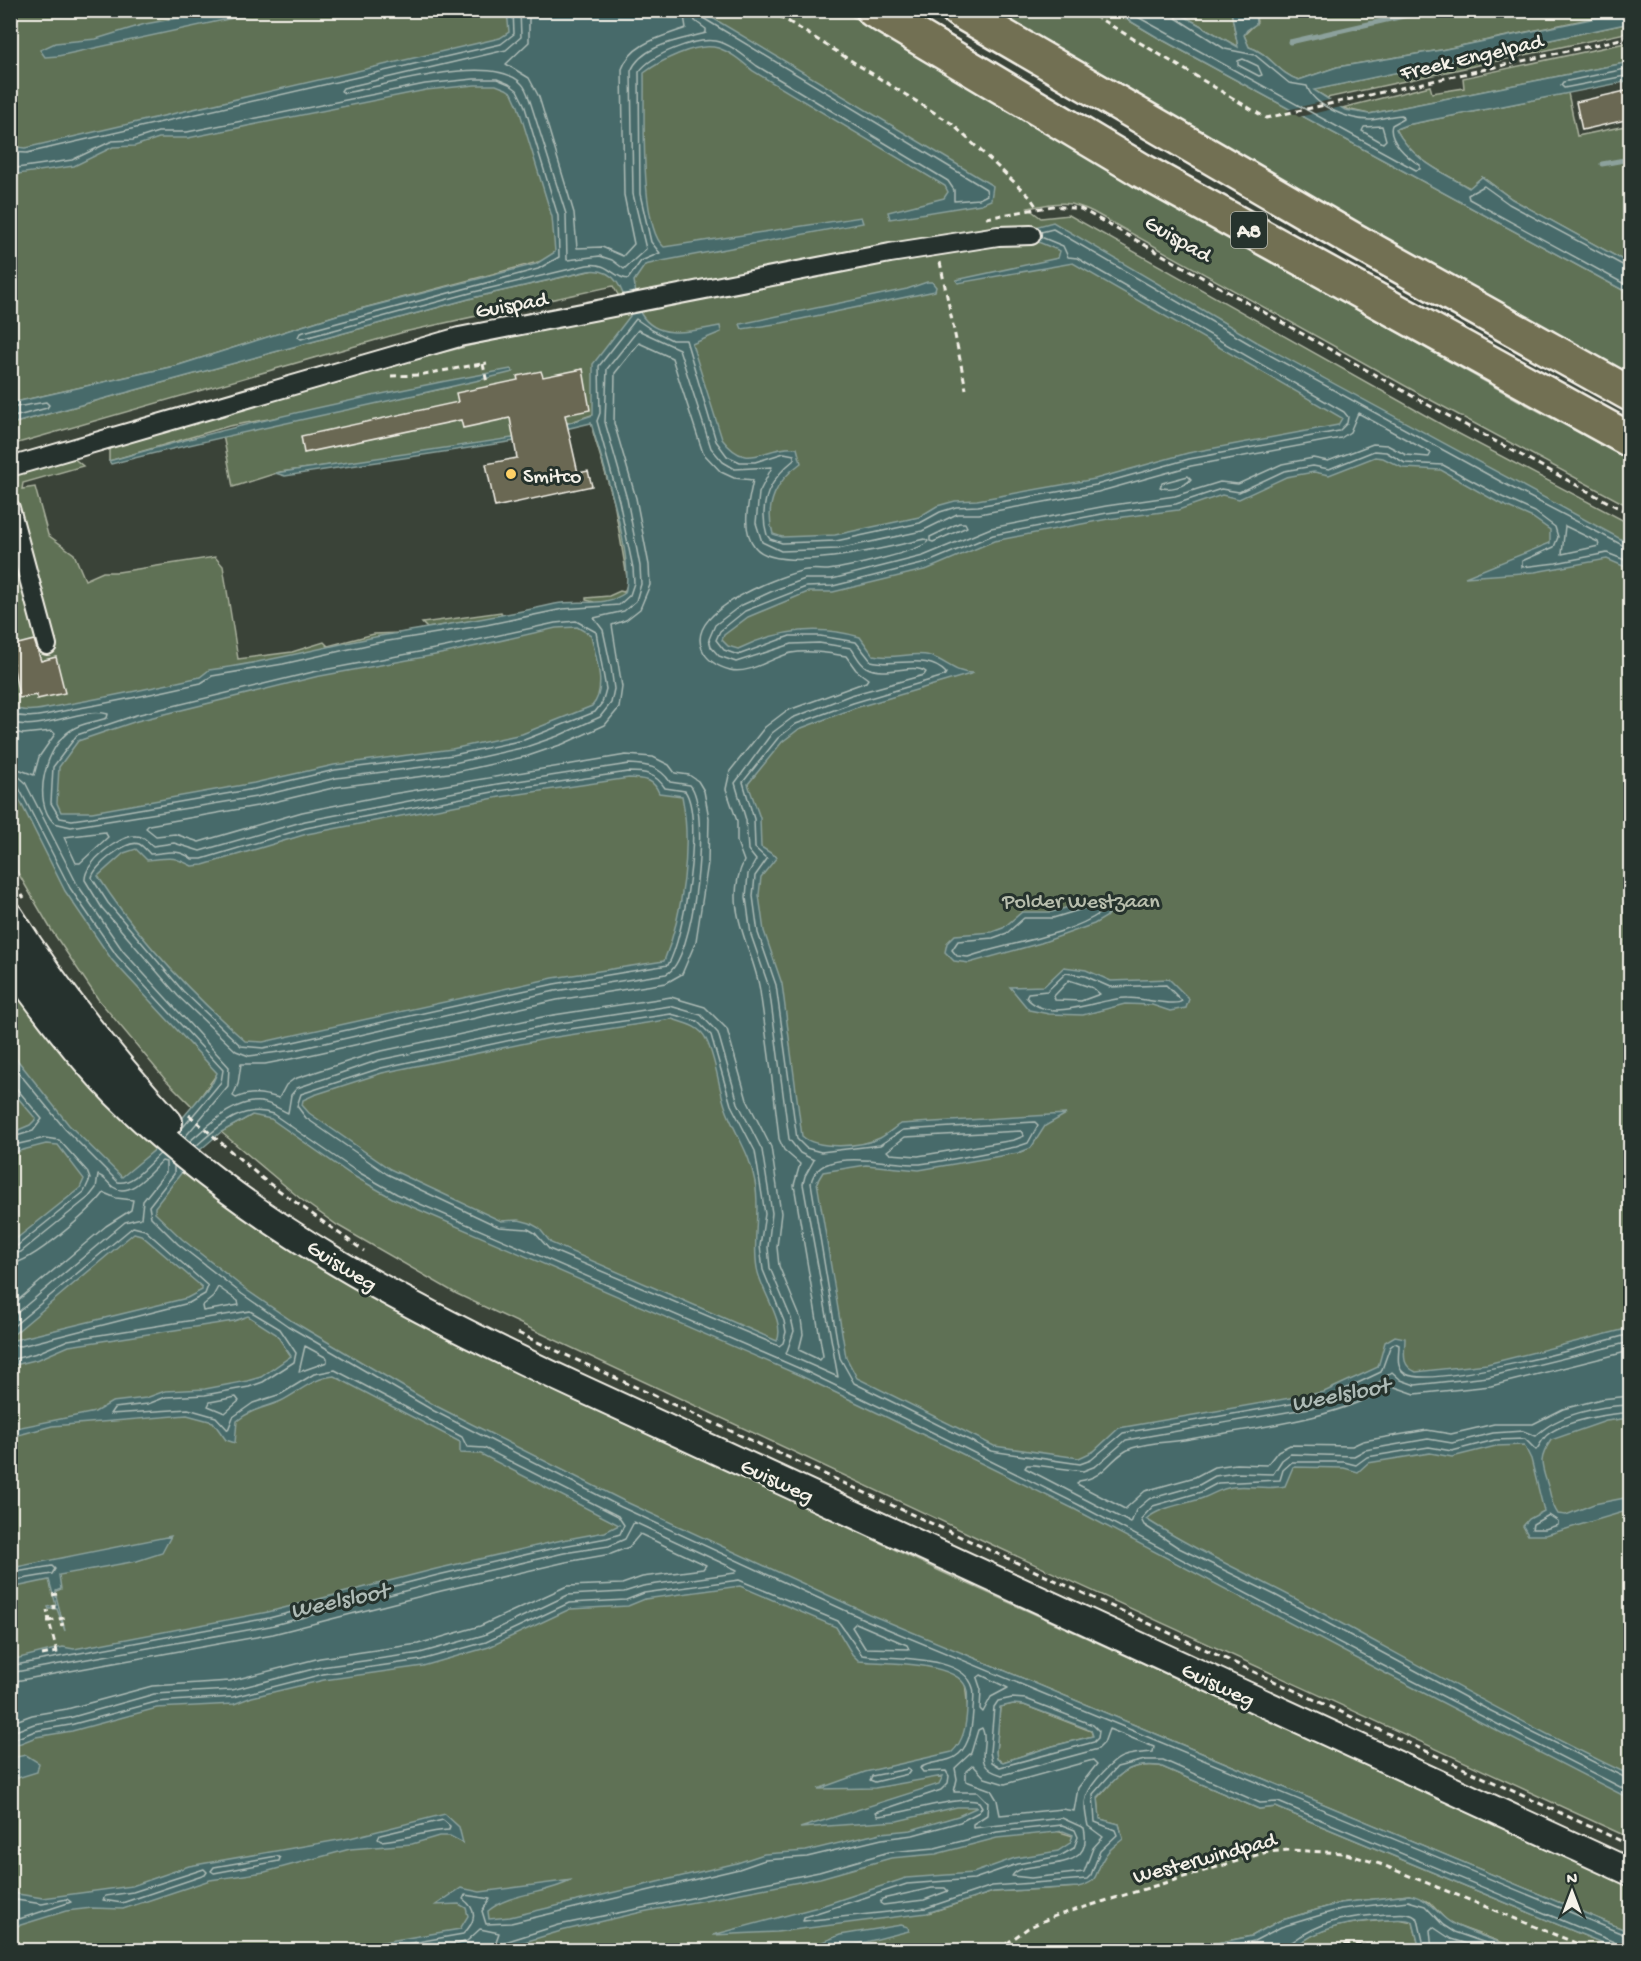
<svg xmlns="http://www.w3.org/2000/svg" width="1641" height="1961" viewBox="0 0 1641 1961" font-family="'Gochi Hand',sans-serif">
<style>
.green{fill:#5f7154;stroke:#aab19e;stroke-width:1.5}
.water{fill:#466b6a;stroke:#8ca19c;stroke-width:1.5;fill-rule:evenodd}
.pier{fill:#3a4338}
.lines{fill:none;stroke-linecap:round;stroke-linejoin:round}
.shore{stroke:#aebbb6;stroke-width:1.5}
.stream{stroke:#8ca19c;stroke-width:5}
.building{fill:#6a6753;stroke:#f4f1e8;stroke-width:1.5}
.minor-casing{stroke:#f4f1e8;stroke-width:22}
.secondary-casing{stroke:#f4f1e8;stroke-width:30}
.motorway-casing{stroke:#f4f1e8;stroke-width:38}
.path{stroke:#f4f1e8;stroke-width:3;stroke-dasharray:6 4.5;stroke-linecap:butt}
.minor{stroke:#26332d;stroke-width:18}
.secondary{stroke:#26332d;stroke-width:26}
.motorway{stroke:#726f52;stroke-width:33}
.poi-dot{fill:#ffd166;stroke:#26332d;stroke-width:2}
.labels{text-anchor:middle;stroke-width:6;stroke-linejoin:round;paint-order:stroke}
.shield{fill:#26332d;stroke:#b6b8b0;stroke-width:1.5}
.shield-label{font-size:21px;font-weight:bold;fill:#f4f1e8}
.street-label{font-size:22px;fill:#f4f1e8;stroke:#26332d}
.poi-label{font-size:22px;fill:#f4f1e8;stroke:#26332d;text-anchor:start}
.park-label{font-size:22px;fill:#b8bead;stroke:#26332d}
.water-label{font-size:24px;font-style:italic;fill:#aebbb6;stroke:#26332d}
</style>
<rect width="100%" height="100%" fill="#3a4338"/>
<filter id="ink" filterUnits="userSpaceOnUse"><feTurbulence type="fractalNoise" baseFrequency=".0167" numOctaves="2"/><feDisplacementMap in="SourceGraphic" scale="12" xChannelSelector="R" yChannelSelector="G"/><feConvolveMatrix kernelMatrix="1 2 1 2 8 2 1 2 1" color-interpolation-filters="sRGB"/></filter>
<g filter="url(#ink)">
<path class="green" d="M10,11H843L1176,208L1518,400L1630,460V507L1427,398L1093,212C1067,199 1055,203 1028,208L1041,218L1069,215L1446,427L1630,524V1838L997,1547L457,1294L337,1225L302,1200L221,1132L252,1115H259L217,1074L193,1107L164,1078L98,999L52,931L11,861V715L21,711L10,707L11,475L71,456L83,466L23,483L22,489L35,487L48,535L74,554L85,580L103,572H118L215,557L223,566L238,659L292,652L324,642L328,646L374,634L401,633L594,602L586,600V598L609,596L620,591L624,592L628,583L614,502L593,432L594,414L533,435L450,449L280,472L233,487L223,435L451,387L229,426L109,461V447L375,369L485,342L628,312L613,286L404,332L11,445V424L476,297L589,271L553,258L337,315L179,365L11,403Z
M983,11H1113L1157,37L1630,294V374L1351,222Z
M1175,11H1231L1238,47Z
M1255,11H1626L1441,50L1337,67L1299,80C1278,74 1270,53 1249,47L1244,35L1257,22Z
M1630,23V32L1327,98L1313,90Z
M1630,42V62L1369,114L1342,108L1430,86L1432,93L1464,88L1463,78Z
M1568,93L1577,136L1630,125V264L1512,199L1482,177L1470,188C1442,172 1411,159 1396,129L1406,125Z
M501,612L502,616L427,628L422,623Z
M10,977L157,1148L128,1174L182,1173L184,1169L290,1246L364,1294L468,1347L942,1572L1630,1885V1932L962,1653L978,1807L1073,1836L1070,1844L1059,1851L928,1913L993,1892L1078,1887L1105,1854L1123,1838L1119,1824L1100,1819L1098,1798C1120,1774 1124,1763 1160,1766L1259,1809L1276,1807L1619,1950H1522L1457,1926L1447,1921L1429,1902L1409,1895L1340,1903L1279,1921L1252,1936L1182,1950H11Z
M1013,1704L1024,1705L1091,1731L1093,1736L1053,1746L1003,1762L997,1759L996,1752L1000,1707Z
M1398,1919L1413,1922L1420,1950H1291C1325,1921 1357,1923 1398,1919Z"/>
<path class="water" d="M217,11H265L58,56L45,57L40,50L55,43L96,39L145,24Z
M507,11H701L993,186L991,200L981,204L890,219L888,212L944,198L948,192L945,186L753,71C742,62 731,52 718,48C696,42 660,61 644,73C645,108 639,227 664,247L861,217L863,223L662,261L645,265L634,281C636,290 636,306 641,314C658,342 695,330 720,326L721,332L692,344L722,439C749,474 762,445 797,448L801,463C777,480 764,504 773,534L782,537L835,535L919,517L937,506L955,501L977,500L1095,479L1188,453L1338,425L1342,418L1073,263L958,283L956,280L1058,258L1060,251L1031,239V228L1053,222L1257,342L1630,544V569L1607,559L1535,572L1465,577L1550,543V530L1533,518L1499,503L1441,470L1403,468L1383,458L1375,457L1329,475L1314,472L1286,477L1239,499L1222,495L1178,510L1108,519L994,541L928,569L833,592H808L748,617L724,635L722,640L728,646L738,649C777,630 817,624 860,637L873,655C893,660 913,651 930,656C948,662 956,674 974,673L855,708L799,729L782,742L748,784L760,818L761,847L777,857L761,877L759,895L764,931L782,984L802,1136C817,1150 862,1147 880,1138C887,1134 894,1128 900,1124L1066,1114L1045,1126L1031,1148L1018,1153L919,1170L866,1165L823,1172L817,1182L846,1357L857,1378L994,1446L1079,1458L1094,1451L1119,1428L1324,1392L1378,1367L1385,1342L1395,1336L1405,1338C1405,1353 1400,1365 1416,1372L1487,1364L1630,1328V1418L1606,1421L1551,1440C1538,1460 1541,1464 1548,1486C1552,1498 1550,1502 1558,1514L1566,1515L1594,1504L1630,1497V1510L1546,1535H1528L1523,1526L1529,1519L1544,1511L1531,1459L1524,1445L1496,1446L1452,1457L1430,1453L1368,1463L1358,1472L1344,1468L1293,1467L1285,1486C1267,1490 1251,1485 1233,1487C1221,1488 1214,1494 1203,1498C1183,1505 1162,1506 1146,1519C1199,1553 1256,1577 1311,1607C1417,1664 1522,1724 1630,1775V1799L1375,1668L1074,1509L934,1440L801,1376L394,1199L350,1174L271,1119L252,1115L221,1132L179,1168L182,1172L155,1207V1213L182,1239L245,1289L292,1321L436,1406L624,1501L869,1614L1630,1932V1950H1619L1276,1807L1259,1809L1160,1766C1124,1763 1121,1774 1098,1797L1100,1819L1119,1824L1123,1839C1117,1844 1109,1849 1105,1856C1093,1873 1102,1881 1078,1887L993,1892L927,1913L777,1932L713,1935L818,1907L906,1878L973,1873L1015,1858L1058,1851L1070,1843L1073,1835L1063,1831L1056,1832L997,1838L936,1854L891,1858L820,1878L642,1912L561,1931L498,1950H336L460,1929L468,1916L466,1908L459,1904L436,1905L461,1888L480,1892L572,1880C546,1895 510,1892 488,1911L489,1919L510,1917L737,1863L764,1854L806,1851L881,1833L911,1830L958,1816L978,1807H957L897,1821L800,1828L939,1784L943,1776L875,1788L818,1789L865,1772L952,1752C964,1741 966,1725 967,1709C967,1704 968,1696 967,1691C962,1660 882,1664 859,1661L852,1654L836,1627L740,1586L645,1599L628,1606L570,1609L489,1647L423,1666L324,1680L252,1697L234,1704L157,1708L72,1731L36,1737L11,1747V1660L63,1647L74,1649L268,1612L436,1569L562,1540L605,1532L619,1525L481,1454L460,1453V1442L334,1376C313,1378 299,1392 281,1401C265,1408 251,1409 237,1421L235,1443L226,1440L213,1422L187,1415L52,1426L11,1437V1429L95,1412L112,1402L146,1398L165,1391L205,1389L247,1381L261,1377L291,1356L276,1334L248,1316L234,1321L69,1346L39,1359L11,1366V1243L80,1188L84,1179L58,1145L46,1144L11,1153V1133L30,1125L36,1119L11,1090V1052L69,1125L122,1177L157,1148L213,1082L217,1073L112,960L65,891L11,783L10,707C31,715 48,707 69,704C113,696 156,687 200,677L209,670C265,663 319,648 375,637C435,626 495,618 555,604C578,599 605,608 625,593C635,557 602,462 591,423L515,441L285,476L275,473L533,435L593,415V364L630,316C624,294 618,267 588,271L476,297L11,424V403L179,365L337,315L536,264L555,252L552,217L518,106L512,93L506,89L496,85H475L426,90L188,138H159L135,146L113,147L74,166L11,175V146L25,148L500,38L509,32ZM577,627L591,635C595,655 608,689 592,706L522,734L452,749L334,765L254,783L92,812H61L57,803L59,767L78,741L137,721L315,677L446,653L556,628ZM629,778C644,779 653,778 659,793L682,796C692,846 683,914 664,961L553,978L263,1042L245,1041C191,993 137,938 98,876L124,853L136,849L147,860C171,858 170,855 192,866L203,865L307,834L500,797ZM672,1019C684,1023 700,1026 706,1039C716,1059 718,1085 725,1106C734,1133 750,1152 755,1182C761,1211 752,1239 757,1268C760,1290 786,1322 777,1341L551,1243L539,1228L530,1223L519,1220L501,1221L390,1169L309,1113L302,1105L303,1100L314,1095L382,1073L550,1038ZM134,1233L141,1235L202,1287V1290L187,1298L14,1340V1334ZM1013,1704L1024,1705L1091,1730L1093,1736L1053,1746L1003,1762L997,1759L996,1752L1000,1707Z
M1113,11H1175L1238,47L1231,11H1255L1256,24L1247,30L1244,35L1249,47C1270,53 1278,74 1299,80L1337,67L1441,50L1630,11V23L1314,90L1345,110L1369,114L1630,62V81L1406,125L1396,129C1411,159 1442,172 1469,188L1482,177L1512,199L1630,264V294L1157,37Z
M927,282H932L936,287L935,291L782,323L742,329L740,324L907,289Z
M511,369L513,372C379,405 244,430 111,464L109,461C242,423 375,393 511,369Z
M1092,900H1102L1111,910L1106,917L1094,924L1041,943L969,963L954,961L945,952L947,943L955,935L992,932L1003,928L1022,912H1052Z
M1064,967L1086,970L1111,981L1169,979L1189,999L1186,1008L1170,1011L1152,1005L1125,1004L1083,1015L1049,1014L1029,1010L1010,987L1044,986Z
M171,1536L162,1553L137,1561L59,1575L61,1589L56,1591V1596L65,1631L57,1609H49L48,1607L56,1605L49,1580L11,1588V1568Z
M26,1755L39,1763L37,1772L11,1780V1758Z
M445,1814L459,1827L463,1843L450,1836H439L412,1844L350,1849L265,1872L210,1880L123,1909L92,1908L66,1911L11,1928V1893L43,1898L132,1886L189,1866L350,1838Z
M1409,1895C1432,1898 1437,1917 1455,1925C1476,1935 1500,1942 1522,1950L1469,1948L1420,1950L1413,1922C1405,1918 1396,1920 1386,1920C1351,1922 1319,1926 1291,1950H1182L1252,1936L1279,1921L1340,1903Z
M901,1925L908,1927L909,1931L835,1950H802L840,1935Z"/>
<path class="pier" d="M1334,99L1345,106L1299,117L1287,110Z"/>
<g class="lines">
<path class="shore" d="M520,10L521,37L506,50L343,88L341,91L344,93C383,87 492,51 522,84C526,88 528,95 530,101L566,214L567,260L600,256L612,260L624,269L646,249L633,194L631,71C642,44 682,40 706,33V29L695,21L692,10
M529,10V42L506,64L529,78L539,97L574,213L577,248L602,247L623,256L634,244L624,195L622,69C632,42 663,37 686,28L683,10
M1125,10L1416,170L1420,169V165C1408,158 1387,140 1392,125L1403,119L1402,115C1391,115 1380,120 1370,120C1349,120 1313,106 1307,86L1289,83L1255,55L1225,49L1176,18L1173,10
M1243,59L1258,66L1262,75L1259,76L1238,65V61Z
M1630,68L1563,82L1561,85L1564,88L1630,75
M1382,126L1386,140L1383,143L1362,131L1364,127Z
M10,152L27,153L501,44L514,34L513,10
M10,169L72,160L112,141L133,140L158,132H187L425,84L474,79H497L509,84L517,90L524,104L558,216L559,257L538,269L300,333L298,337L301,339L474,292L587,265C610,262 611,277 628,279L641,261L660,253L651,242L640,194L639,72C652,54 694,38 716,41C731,44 745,57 757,66L948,181L954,190V201L979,199L987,195L986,189L703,18L700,10
M1041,232L1053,229L1255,347L1518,491L1630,549
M1630,269L1509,204L1484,186L1468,195L1469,199L1630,287
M639,343L672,358L703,453L721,472L734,478L753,480C749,500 740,529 755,547C778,576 892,546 925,539L928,541C923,551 844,568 828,570C819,570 810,568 801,571C775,578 686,611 702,649C707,661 719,667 730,670C749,675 773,657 791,653C809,650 828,653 846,656L856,670L868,679L866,682L786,711L765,727L730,771L726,789L737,821V842L744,861C721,909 754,948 760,991C767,1041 774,1089 779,1139L784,1150L800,1164L794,1185L823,1356L820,1360L799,1350L803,1334L801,1319L779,1266L777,1247L781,1213L771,1147L747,1100L727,1029L705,1007L671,997L547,1016L377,1052L294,1079L286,1085L279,1098C263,1094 252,1091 236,1098L233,1096L238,1084L241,1064H265L296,1058L557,1000L666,983L682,974L696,941L708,863L709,818L704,791L698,781L689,775L675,773L669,765L653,757L626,755L392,794L302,812L199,842L175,834L156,836L146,828L149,825L257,806L337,787L456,772L528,756L563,744L605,725L619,708L622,687L612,625L626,620L640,609L650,585L649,565L636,498L614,423L615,373Z
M10,408L46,402L49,405L47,408L10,418
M1188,476L1191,479C1186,486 1168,491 1160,487L1162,483Z
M959,523H965L967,527L933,542L930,541V537Z
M1565,526L1598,542L1599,546L1562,554Z
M1630,562L1607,553L1556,563L1522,567V561L1554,547L1558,537L1555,527L1535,512L1502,497L1443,465L1405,463L1386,452L1374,451L1329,469L1313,466L1284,471L1239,492L1221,489L1176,504L1107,513L993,535L926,563L833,586L806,587L745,611L720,631L716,640L724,650L738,655L790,636H820L856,642L871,661C898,668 926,652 946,673L944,676L853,703L796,724L778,738L743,782L754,819L755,848L767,859L755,876L753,896L758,933L776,985L797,1139L806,1148L821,1152L880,1145L903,1130L1035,1122L1038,1125L1028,1143L1016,1147C985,1153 952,1160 920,1164C894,1166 818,1144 811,1183L840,1358L854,1383L991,1451L1080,1464L1091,1460L1123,1433L1326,1398L1381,1372L1390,1347L1395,1343L1399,1345C1399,1356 1395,1368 1406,1374C1433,1389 1595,1344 1630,1334
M576,621L596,632L606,689L602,703L595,712L524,740L453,755L335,770L254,789L93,817L72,820L60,818L51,803L53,767L77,735L136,715L313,672L445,647L555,623Z
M10,714C31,721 49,713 69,710C114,702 157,693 201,683L212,676L283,664L376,643L486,625L563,609L619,605L630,595L634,583L633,568L619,501L597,421L600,413L599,366L636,319L652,330L672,340H686L716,441L727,456L740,462H755L784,453L794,455V460C770,479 758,504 767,535L770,539L782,543L836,541L920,523L940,512L956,507L978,506L1096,485L1189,459L1339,431L1347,423L1348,417L1344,412L1077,258L1068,257L1063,246L1041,237
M10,722C42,733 81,706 108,714L107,718C96,722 81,723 71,730C46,746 31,801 54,823L71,827L256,797L336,778L454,763L526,747L558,736L600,717L611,703L614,689L611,667L603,630L594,618L624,611L636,601L641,584L640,566L627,499L605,422L607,369L638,330L679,349L711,448L723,462L735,469L772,467L759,493L756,523L762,542L781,551L838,549L922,531L957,514H979L1098,492L1191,466L1341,438L1350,432L1358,413L1431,453L1429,457L1406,455L1387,445L1373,444L1328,461L1313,458L1282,464L1238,484L1220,482L1175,496L1106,506L991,528L923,556L832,579H805L775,590L740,606L715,625L709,639L711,647L719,656L736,662L792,644L819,643L851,648C856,654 859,663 866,667C885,678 912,662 926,672L924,675L851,695L792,718L772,733L735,783L746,820L748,850L756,860L748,874L746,897L751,935L769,987L789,1139L800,1153L814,1160L805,1176L803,1184L838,1377L786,1354L794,1331L791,1318L770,1268L768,1247L772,1213L762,1150L738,1103L718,1033L701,1015L670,1006L548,1025L379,1060L297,1088L291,1095L288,1113C279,1109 271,1103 261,1102C234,1099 208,1126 190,1141
M10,731L23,734L52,731L55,734L39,757L34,775L10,766
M629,764C647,765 660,766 670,782L690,785C711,807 695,963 666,974L555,991L294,1050L249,1056L236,1051L178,996L102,908L85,880C84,863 119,835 136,836C144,836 148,842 153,846L174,843L200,851L305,821L497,784Z
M628,772C645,772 655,773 665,788L685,791C704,817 684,938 668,965L554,984L293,1042L263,1048L241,1046L183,991L108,903L92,878C93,867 127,839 139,844C143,846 147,851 150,854C167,853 178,848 192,859H202L306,828L498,791Z
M10,775L18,776L25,782L77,884L123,951L229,1067L228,1086L185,1137
M10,783L18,786L70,888L117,956L223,1070L221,1082L179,1132
M105,832L108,837L80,863H76L64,837Z
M1092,906H1100L1102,912C1066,937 1009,942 968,957L957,956L952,950L958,941L993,938L1007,933L1024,918H1053Z
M1066,973L1085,976L1110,987L1166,985L1182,1001C1175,1007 1141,998 1128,998C1099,997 1050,1026 1026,997L1028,993L1047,991Z
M1069,980L1093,988L1100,994L1081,1001L1055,1000L1054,996Z
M671,1014L697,1021L711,1035L731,1105L755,1151L765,1214L760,1246L763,1270L784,1321L786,1332L783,1343L779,1346L549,1249L535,1233L528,1229L499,1227L387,1174L306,1118L297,1106L301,1094L381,1068L549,1032Z
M10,1062L65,1129L118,1182C133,1185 149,1163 160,1154
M10,1087L17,1089L42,1119L33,1131L10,1138
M1021,1131L1024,1136L1014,1140L918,1156L890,1154L887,1151L905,1137Z
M10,1146L45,1138L59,1140L87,1171L90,1179L84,1192L17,1246L10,1247
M196,1146C218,1127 242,1103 273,1114L353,1169L397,1194L803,1370L936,1434L1077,1504L1378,1663L1630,1792
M174,1166V1174L149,1206L151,1217L178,1244L242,1294L288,1326L434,1411L621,1507L866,1620L1630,1937
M10,1255L21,1252L89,1197L96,1188L98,1175C105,1177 107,1183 113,1187C130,1199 151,1171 162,1161L166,1162V1172L143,1201L141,1218L125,1222L10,1319
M10,1264C32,1263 90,1211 104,1193L116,1198L133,1200L131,1210L106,1226L10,1307
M218,1287L238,1301L239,1305L203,1311L202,1306L212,1298Z
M10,1329L133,1227L145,1230L208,1286L205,1294L189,1303L21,1346L10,1345
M1630,1342L1488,1377L1415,1385L1401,1380L1392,1372L1374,1386L1327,1405L1126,1440L1096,1466L1083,1471L1034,1465H1027L1025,1468L1131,1523L1136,1510L1149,1499L1199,1485L1215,1476L1236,1473L1273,1474L1282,1460L1290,1454L1354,1456L1365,1450L1428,1439L1452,1443L1493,1433L1523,1431L1536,1436C1557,1414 1600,1406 1630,1405
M305,1346L327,1358V1362L299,1372Z
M1630,1351L1491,1386L1415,1394L1392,1386C1332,1421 1258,1427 1190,1439C1171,1443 1151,1441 1132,1448C1110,1456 1108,1477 1079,1481L1077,1484L1125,1509L1145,1491L1195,1477L1214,1467L1236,1464L1267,1465L1278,1451L1290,1445L1352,1446L1363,1441L1427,1430L1451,1434L1494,1424H1533L1563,1409L1601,1399L1630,1396
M10,1360L37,1353L68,1340L250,1311L280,1329L296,1353L294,1362L263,1382L249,1387L205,1395L166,1397L148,1404L114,1408L110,1414L188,1409L216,1417L228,1430L233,1417L253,1403L281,1394L314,1374L335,1370L462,1437L467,1447L484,1448L618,1516L624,1525L620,1534L607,1538L563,1546L438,1575L269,1618L10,1666
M236,1397L239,1401L225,1413L208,1406L210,1402Z
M1630,1413C1609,1413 1564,1421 1547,1435C1542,1439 1540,1446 1536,1450L1525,1439L1495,1440L1452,1451L1429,1447L1367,1457L1356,1465L1344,1462H1292L1283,1470L1280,1480L1218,1483L1201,1492L1153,1506L1141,1519L1144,1525L1179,1548L1275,1595L1485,1708L1630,1780
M1549,1515L1558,1521V1525L1545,1529H1532L1533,1524Z
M10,1573L52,1566L55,1569L52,1574L10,1581
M856,1623L907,1645L909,1649L865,1648L852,1627Z
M10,1673L270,1626L439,1582L564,1553L609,1546L625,1539L634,1522L737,1570L735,1573L643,1586L624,1592L568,1595L484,1635L420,1653L321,1667L232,1690L154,1694L69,1718L34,1724L10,1733
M981,1675L1008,1688L991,1697L983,1712L980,1709L981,1690L977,1678Z
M10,1682L273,1634L441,1591L566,1562L611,1554L629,1547L640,1534L706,1565L703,1569L642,1577L622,1584L567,1586L480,1626L418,1644L320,1658L230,1681L152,1686L67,1709L32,1715L10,1723
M1012,1698L1026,1699L1093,1725L1099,1731L1098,1738L1094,1742L1000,1767L992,1762L990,1752L994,1707L998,1701Z
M982,1728C991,1745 969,1766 1002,1775L1098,1749L1104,1743L1109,1729L1154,1747L1153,1752C1121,1754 1117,1756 1097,1779C1083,1796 1083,1804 1088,1826L1103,1837L1093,1848L1084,1872L1031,1878L1012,1876C1023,1856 1096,1879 1084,1828L1062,1818L973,1828V1824L987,1815L988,1802L978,1792H954L957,1779L955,1768L971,1753L978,1730Z
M10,1741L35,1731L70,1725L156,1702L233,1697L323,1674L421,1660L486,1642L569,1603L626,1600L644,1593L739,1580L838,1621L862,1655C890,1660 963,1653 973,1688C975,1695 973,1704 973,1711C972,1726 970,1744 959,1754C948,1764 931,1760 920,1768L923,1772L946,1771L949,1776L948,1783L941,1790L876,1812L878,1816C902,1814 962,1794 979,1802L982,1807L979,1812L960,1822L913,1835L882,1839L807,1857L765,1860L739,1869L511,1923L486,1924L482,1911L490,1899L465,1895L463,1899C478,1910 476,1922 463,1934L372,1950
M1093,1760L1097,1764L1078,1788L1074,1811L1062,1809L1000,1815L997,1800L991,1790L966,1781V1771L973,1765L985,1778L1005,1784Z
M907,1769L910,1771L908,1774L875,1782L870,1780L872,1776Z
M443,1820L450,1826L449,1830C427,1831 406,1839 381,1841L378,1839L380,1835Z
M277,1856L280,1858L279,1861L214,1873L211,1871L214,1867Z
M204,1869L207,1872L205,1875L122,1903L103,1900L105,1896L133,1892Z
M932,1888H945L948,1891L924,1900L883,1905L880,1903L882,1899Z
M10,1899L42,1904L67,1899L71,1902L10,1922
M413,1950L455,1945L467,1941L480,1929L499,1933L493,1950
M501,1950L505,1942L559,1925L819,1872L889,1852L935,1848L997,1832L1062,1825L1075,1830L1078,1837L1074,1848L1060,1856L1017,1864L974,1879L907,1884L804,1917L803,1921L926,1908L992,1886L1087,1879L1091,1875L1100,1851L1117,1835L1115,1830L1095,1822L1093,1794L1117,1767L1145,1760H1163L1260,1803L1278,1802L1614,1942L1619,1950
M1211,1950L1254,1941L1281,1927L1341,1909L1408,1901L1425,1906L1443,1925L1454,1932L1506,1950
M1287,1950L1289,1944C1323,1919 1347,1917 1387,1914C1399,1914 1408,1911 1418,1919L1425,1950
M1432,1950L1430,1930L1433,1927L1451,1939L1486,1950"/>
<path class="stream" d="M1290,42L1430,10
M1602,164L1630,159"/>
</g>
<path class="building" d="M1630,90V119L1582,130L1576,102Z
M583,369L590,410L565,415L578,473L588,471L592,486L495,507L486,464L517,458L510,418L463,428L461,420L304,453L301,436L458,402L456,393L518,380L517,376L541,371L543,377Z
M34,640L41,661L56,657L65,693L37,699V695L19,698L10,646Z"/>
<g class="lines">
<g class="minor-casing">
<path id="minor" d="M10,467L459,337L890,253L998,236L1031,235
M10,508L47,645"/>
</g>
<g class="secondary-casing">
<path id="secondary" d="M10,916C57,991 110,1057 169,1122
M10,963C43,1008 77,1054 116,1094C246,1224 413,1310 578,1387L1630,1872"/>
</g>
<g class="motorway-casing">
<path id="motorway" d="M873,10L1141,170L1630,440
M958,10L1352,239L1630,394"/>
</g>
<path class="path" d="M770,10L951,123L1030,197L1038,209
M1085,10L1266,118L1630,37
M986,218L1053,206L1081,209L1432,407L1630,514
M940,262L966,389
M483,364L487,383
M391,376L419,375L487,363
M10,877L24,898
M189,1115L263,1179L364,1251
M518,1333L1630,1845
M52,1595L57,1594
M54,1605V1609
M47,1621H49L47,1610
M60,1625L64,1624
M57,1652L49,1621L68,1617
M42,1655L62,1651
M998,1950L1028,1928L1052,1917L1267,1852L1290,1850L1343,1853L1380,1864L1593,1950
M1324,1950C1344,1941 1373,1944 1394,1950"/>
<use href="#minor" class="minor"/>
<use href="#secondary" class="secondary"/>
<use href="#motorway" class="motorway"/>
</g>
</g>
<circle class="poi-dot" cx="511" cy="474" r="6"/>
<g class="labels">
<rect class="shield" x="1231" y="212" width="36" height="36" rx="4.5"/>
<g class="shield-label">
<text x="1249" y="237">A8</text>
</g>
<g class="street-label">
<text transform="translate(1471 55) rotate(-13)" y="8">Freek Engelpad</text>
<text transform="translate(1179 237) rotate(30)" y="8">Guispad</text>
<text transform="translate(511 303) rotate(-10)" y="8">Guispad</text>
<text transform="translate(343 1264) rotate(32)" y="8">Guisweg</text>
<text transform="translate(778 1479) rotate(25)" y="8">Guisweg</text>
<text transform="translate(1219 1683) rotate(25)" y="8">Guisweg</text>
<text transform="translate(1204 1856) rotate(-15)" y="8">Westerwindpad</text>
</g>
<g class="poi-label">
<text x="523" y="482">Smitco</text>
</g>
<g class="park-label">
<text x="1081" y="907">Polder Westzaan</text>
</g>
<g class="water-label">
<text transform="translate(1340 1393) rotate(-11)" y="8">Weelsloot</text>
<text transform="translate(339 1599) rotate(-12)" y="8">Weelsloot</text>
</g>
</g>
<rect width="1641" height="1961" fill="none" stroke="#26332d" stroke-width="36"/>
<rect x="18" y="18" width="1605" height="1925" fill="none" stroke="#f4f1e8" stroke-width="2" filter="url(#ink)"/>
<g transform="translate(1572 1892)" stroke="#26332d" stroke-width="4.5" paint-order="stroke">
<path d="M0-4.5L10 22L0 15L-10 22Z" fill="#f4f1e8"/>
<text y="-9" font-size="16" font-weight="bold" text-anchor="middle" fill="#f4f1e8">N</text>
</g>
</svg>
